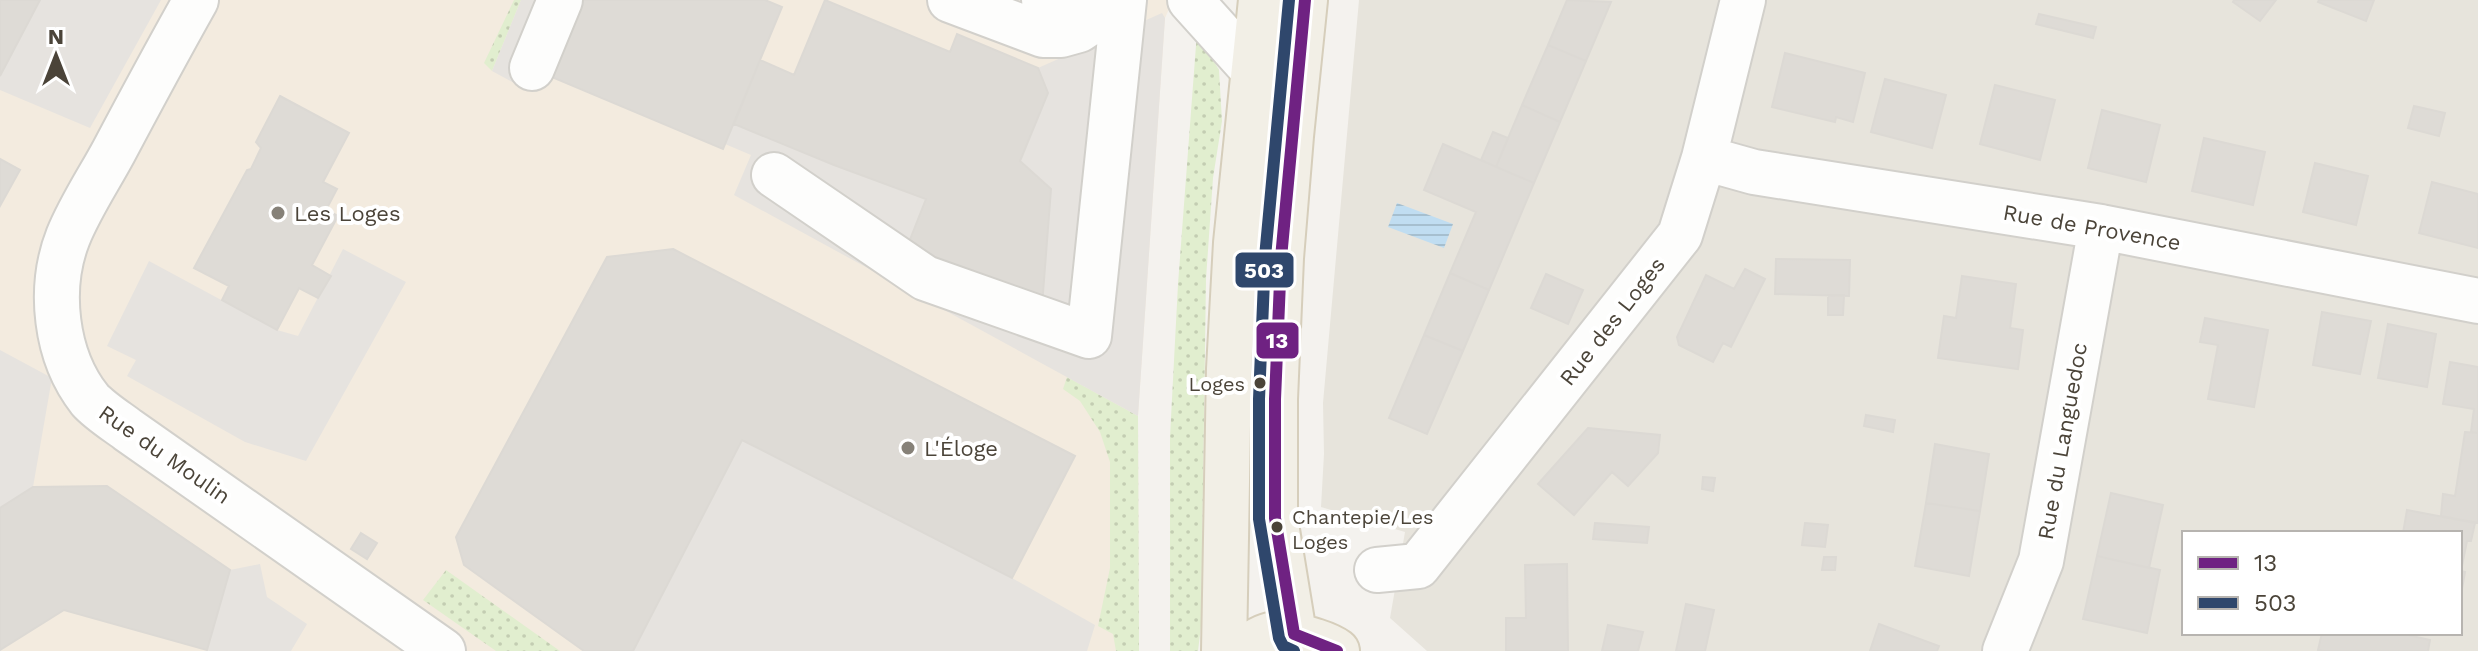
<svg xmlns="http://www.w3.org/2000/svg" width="2478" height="651" viewBox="0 0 2478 651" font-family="'Work Sans',sans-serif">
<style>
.residential{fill:#e7e4dc;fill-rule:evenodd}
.commercial{fill:#f3ebdf}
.grass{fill:url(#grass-dots)}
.parking{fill:#e6e3df}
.water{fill:url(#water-rules)}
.building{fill:#dedbd6;stroke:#dcd9d4;stroke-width:2}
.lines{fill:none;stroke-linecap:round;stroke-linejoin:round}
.minor-casing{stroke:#d2d0cb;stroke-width:48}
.major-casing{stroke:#d6cebb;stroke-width:48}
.minor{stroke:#fdfdfc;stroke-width:44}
.major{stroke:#f2efe6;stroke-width:44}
.bus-1-casing{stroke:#fff;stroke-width:18}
.bus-2-casing{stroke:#fff;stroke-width:18}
.bus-1{stroke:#6f2282;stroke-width:12}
.bus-2{stroke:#2f476c;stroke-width:12}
.poi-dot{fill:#868178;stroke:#fff;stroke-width:3}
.bus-dot{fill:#4b4439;stroke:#fff;stroke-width:3}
.labels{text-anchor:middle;stroke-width:8;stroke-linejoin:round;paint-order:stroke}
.bus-label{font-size:20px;fill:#4b4439;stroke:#fff;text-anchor:end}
.poi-label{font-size:22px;fill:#4b4439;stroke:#fff;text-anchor:start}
.street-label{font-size:22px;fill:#4b4439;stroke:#fff}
.line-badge{stroke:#fff;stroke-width:3}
.badge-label{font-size:22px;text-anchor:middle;font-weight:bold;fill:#fff}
</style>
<defs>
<pattern id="grass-dots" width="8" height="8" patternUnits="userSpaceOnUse" patternTransform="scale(2)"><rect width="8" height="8" fill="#e1eecf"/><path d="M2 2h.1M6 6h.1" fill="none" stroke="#c3cdb2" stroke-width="1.8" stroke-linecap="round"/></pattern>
<pattern id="water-rules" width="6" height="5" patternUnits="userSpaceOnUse" patternTransform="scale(2)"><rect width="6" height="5" fill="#c0ddf1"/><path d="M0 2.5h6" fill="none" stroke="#a6bfcf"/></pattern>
</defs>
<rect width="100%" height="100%" fill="#f4f2ee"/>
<path class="residential" d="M1359,0H2478V651H1427L1390,618L1405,532L1321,507L1324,454L1323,403ZM2184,533H2460V633H2184Z"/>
<path class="commercial" d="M0,0H1173L1165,18L1138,416L1139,651H0Z"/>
<path class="grass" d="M514,0H521L492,71L484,63Z
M1197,32L1219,70L1222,121L1213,178L1206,279L1201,626L1198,651H1170V437L1178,284Z
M1067,377L1138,416L1139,651H1116L1113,634L1098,626L1110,568V462L1100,432L1080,401L1063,389Z
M446,570L560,651H496L423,600Z"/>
<path class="parking" d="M40,0H161L90,128L0,90V76Z
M521,0H578L547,75L516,84L492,71Z
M1162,13L1165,18L1138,416L734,195L751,155L725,144L734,124L834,165L926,199L1041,306L1051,189L1020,161L1048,93L1038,68Z
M343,249L406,282L306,461L245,442L127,376L136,360L107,346L149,261L277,330L298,336Z
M797,314L742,440L1012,578L1095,625L1087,651H584L464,565L456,537Z
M0,350L52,378L33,487L0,508Z
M260,564L267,597L307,624L291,651H209L207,650L230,570Z"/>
<path class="water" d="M1397,203L1453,224L1444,248L1388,227Z"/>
<path class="building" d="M0,0H40L0,76Z
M578,0H765L782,7L723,149L547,75Z
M825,0L950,52L957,34L1038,68L1048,93L1020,161L1051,189L1042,306L904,255L926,199L834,165L734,124L760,60L794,75Z
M1567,0L1611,2L1586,61L1548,45Z
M2234,0H2276L2260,21L2233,2Z
M2319,0H2374L2366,21L2318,2Z
M2039,14L2096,27L2093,38L2036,24Z
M1548,45L1586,61L1560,122L1522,105Z
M1785,53L1865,73L1853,122L1836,117L1835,122L1772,107Z
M1885,79L1946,95L1932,148L1871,132Z
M1995,85L2055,100L2040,160L1980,144Z
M280,96L349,133L323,182L337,189L326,210L338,216L312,265L331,276L318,298L299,288L277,330L222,300L229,286L194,268L247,170L251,169L261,148L256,142Z
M1522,105L1560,122L1534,183L1496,167Z
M2414,106L2445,113L2439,136L2408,128Z
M2102,110L2160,125L2146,182L2088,168Z
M1493,132L1508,138L1496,167L1481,160Z
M2204,138L2265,152L2253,205L2192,191Z
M1443,144L1534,183L1489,290L1450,273L1476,212L1424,190Z
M0,159L20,170L0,206Z
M2315,163L2368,176L2356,225L2303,212Z
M2432,182L2478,194V248L2419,233Z
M673,249L1075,456L1012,578L742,440L633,651H584L464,565L456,537L607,257Z
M1776,259L1850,260L1849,296L1775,294Z
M1745,269L1765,279L1731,347L1723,343L1713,362L1679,345L1677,337L1706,275L1734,289Z
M1450,273L1489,290L1463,351L1424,335Z
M1546,274L1583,290L1568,324L1531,308Z
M1962,276L2016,284L2010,328L2023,330L2018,369L1938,358L1944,316L1956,318Z
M1828,295H1844L1843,315H1828Z
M2322,312L2371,321L2360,374L2313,365Z
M2205,318L2268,330L2254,407L2208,399L2218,345L2200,342Z
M2388,324L2436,334L2427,387L2378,378Z
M1424,335L1463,351L1427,434L1389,418Z
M2450,362L2478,367V433L2471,432L2474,409L2443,404Z
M1866,415L1895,420L1893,432L1864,426Z
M1588,428L1660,435L1658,453L1628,486L1612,472L1574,515L1538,484Z
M2465,432L2478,433V523L2441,516L2443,494L2455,496Z
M1935,444L1989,454L1980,511L1926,503Z
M1703,477L1715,478L1713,491L1702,489Z
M107,486L230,570L207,650L64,610L0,650V508L33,487Z
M2111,493L2163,505L2149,568L2097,556Z
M1926,503L1980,511L1969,576L1915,566Z
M2407,510L2475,523L2471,541H2467L2461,571L2465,572L2460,600V533H2403Z
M1595,523L1649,527L1647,543L1593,539Z
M1805,523L1828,525L1825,547L1802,545Z
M361,533L377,543L367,559L351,549Z
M2097,556L2160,570L2147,633L2083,619Z
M1824,557H1836L1835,570H1822Z
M1567,564L1568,651H1506V618H1526L1525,565Z
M1686,604L1714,610L1705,651H1676Z
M1879,624L1939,646L1937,651H1870Z
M1608,625L1643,632L1638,651H1602Z
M2322,633H2399L2430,640L2428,651H2323L2318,650Z"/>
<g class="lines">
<g class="minor-casing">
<path id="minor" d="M196,0C168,50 141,100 114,151C99,179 80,207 68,237C48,288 55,356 90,400C100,411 116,421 128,430L443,651
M950,0L1043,35H1061L1079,30L1100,16L1116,0
M1044,0L1075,14L1100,16
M1190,0L1254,71
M532,68L560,0
M1704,158L1754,172L2101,227L2478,301
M774,175L925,278L1089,336L1124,0
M1377,570L1418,566L1680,235L1704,158L1743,0
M2005,651L2041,561L2101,227"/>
</g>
<g class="major-casing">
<path id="major" d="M1294,634L1275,518V399L1281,258L1291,136L1305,0
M1224,651L1229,369L1236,243L1261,0
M1245,651C1266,629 1285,631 1312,640C1321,643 1329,645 1337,651"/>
</g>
<use href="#minor" class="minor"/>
<use href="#major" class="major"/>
<g class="bus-1-casing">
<path id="bus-1" d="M1305,0L1281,258L1275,399V518L1294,634L1337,651"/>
</g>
<g class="bus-2-casing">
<path id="bus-2" d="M1289,0L1265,257L1259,399V519L1279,638L1283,646L1294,651"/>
</g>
<use href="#bus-1" class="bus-1"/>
<use href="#bus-2" class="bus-2"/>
</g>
<g class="poi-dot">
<circle cx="278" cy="213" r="8"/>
<circle cx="908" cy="448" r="8"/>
</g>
<g class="bus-dot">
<circle cx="1260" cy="383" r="7"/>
<circle cx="1277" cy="527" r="7"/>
</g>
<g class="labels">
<g class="bus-label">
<text x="1245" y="391">Loges</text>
<text x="1292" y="524" text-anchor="start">Chantepie/Les<tspan x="1292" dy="25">Loges</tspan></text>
</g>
<g class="poi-label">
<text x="294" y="221">Les Loges</text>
<text x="924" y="456">L'Éloge</text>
</g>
<g class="street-label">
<text transform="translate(2092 227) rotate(10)" y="8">Rue de Provence</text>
<text transform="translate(1612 321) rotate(-52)" y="8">Rue des Loges</text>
<text transform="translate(2062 441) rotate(-80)" y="8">Rue du Languedoc</text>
<text transform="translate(165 454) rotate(35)" y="8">Rue du Moulin</text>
</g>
</g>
<g class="line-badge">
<rect x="1234" y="251" width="61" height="38" rx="8" fill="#2f476c"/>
<rect x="1255" y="321" width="45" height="39" rx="8" fill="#6f2282"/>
</g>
<g class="badge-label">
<text x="1264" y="278">503</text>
<text x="1277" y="348">13</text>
</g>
<rect x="2182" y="531" width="280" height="104" fill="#ffffff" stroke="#b7b4b0" stroke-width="2"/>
<rect x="2198" y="557" width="40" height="12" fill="#6f2282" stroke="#b7b4b0" stroke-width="2"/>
<text x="2254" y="571" font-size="24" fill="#4b4439">13</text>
<rect x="2198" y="597" width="40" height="12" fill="#2f476c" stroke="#b7b4b0" stroke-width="2"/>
<text x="2254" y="611" font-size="24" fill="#4b4439">503</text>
<g transform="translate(56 56)" stroke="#ffffff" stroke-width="6" paint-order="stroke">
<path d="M0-6L14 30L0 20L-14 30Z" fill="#4b4439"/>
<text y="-12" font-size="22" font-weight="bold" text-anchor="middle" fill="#4b4439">N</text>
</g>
</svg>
